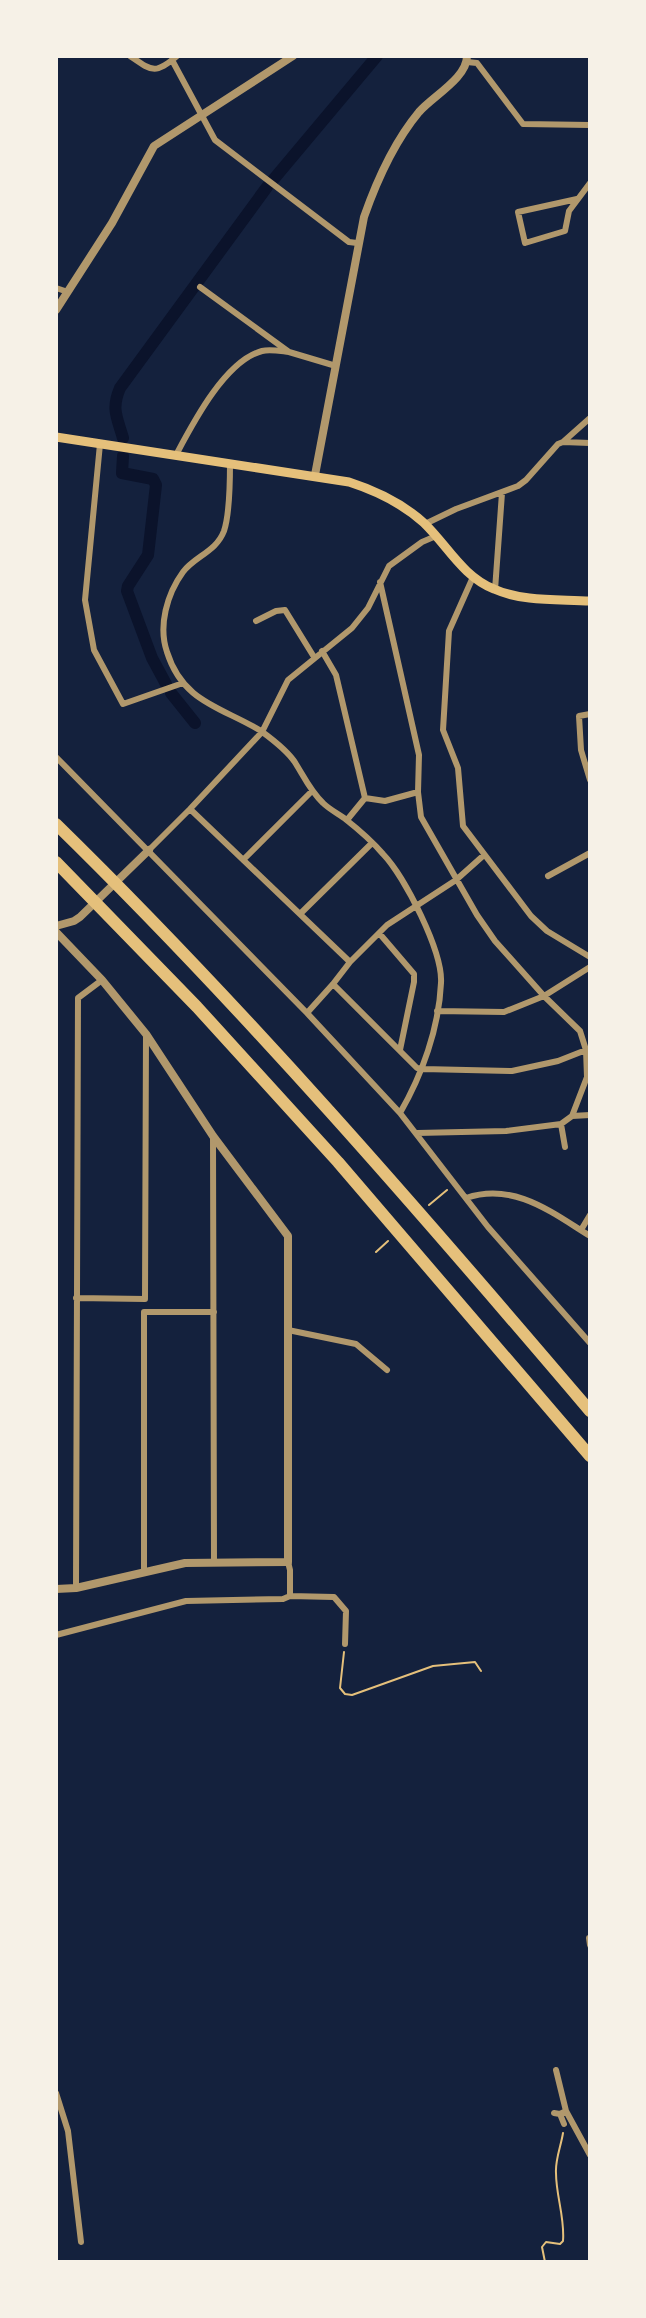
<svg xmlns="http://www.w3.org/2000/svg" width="646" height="2318" viewBox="0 0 646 2318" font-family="Karla,sans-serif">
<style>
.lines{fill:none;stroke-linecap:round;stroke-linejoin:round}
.canal{stroke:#0b132b;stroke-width:12}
.path{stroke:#e5c07b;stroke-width:2}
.minor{stroke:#b1986c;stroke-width:6}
.tertiary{stroke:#b1986c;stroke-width:8}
.secondary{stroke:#e5c07b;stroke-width:9}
.motorway{stroke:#e5c07b;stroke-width:12}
</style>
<rect width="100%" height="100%" fill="#14213d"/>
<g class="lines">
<path class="canal" d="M273,180L377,56
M123,438C117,417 111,409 120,388L267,187
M123,456L122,473L153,479L156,485L148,555L128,586L127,591L152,658L166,684
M171,693L195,723"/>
<path class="path" d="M429,1205L447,1190
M376,1252L388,1241
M344,1652L340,1688L345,1694L352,1695L433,1666L475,1662L481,1671
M545,2262L542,2247L546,2242L560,2244L563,2241C565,2218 556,2196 556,2173C555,2160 561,2146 563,2133"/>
<path class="minor" d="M130,56C152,71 155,75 177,56
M172,60L215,140L349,242L357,243
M467,62L477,63L523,124L590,125
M577,199L518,212L525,243L565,231L569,211L590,183
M200,287L289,352L336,366
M56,288L68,292
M563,442L590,443
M100,444L85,600L94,650L123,704L183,683
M176,455C193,423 225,361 262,351C270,349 280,351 289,352
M230,463C230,482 230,513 224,531C216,552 195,556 183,572C167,594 158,626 167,652C183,703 222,707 261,731C272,739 289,752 296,764C304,777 311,792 323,803C329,809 337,813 344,818C358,829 372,841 383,854C405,877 443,952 441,983C439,1028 422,1075 400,1113
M425,524L456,509L518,486L526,480L558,444L563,442L590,418
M473,577L449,631L443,730L458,768L463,826L531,916L547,931L590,957
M380,582L419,755L418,792L421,817L477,915L495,941L544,996L580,1031L586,1050L587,1077L572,1116L561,1124L506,1131L417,1133
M495,590L502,493
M256,621L276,611L285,610L314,657
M322,651L336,675L365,798
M590,714L579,716L581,750L590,780
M56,757L307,1013L400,1113L488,1227L590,1343
M190,809L350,962
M347,820L365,798L385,801L418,792
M149,850L190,809L262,732L288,680L352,628L368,608L389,566L422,542L436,536
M243,860L312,791
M548,876L590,853
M300,914L372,843
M379,933L414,974V982L400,1050
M333,984L417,1068L423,1069L512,1071L558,1061L586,1050
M437,1011L504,1012L544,996L590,967
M307,1013L333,984L350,962L387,925L456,880L484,855
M572,1116L590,1115
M561,1124L565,1147
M213,1138L214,1563
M466,1198C514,1182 551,1212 590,1236
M581,1230L590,1215
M76,1298L145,1299L146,1034
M288,1330L356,1344L387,1370
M288,1562L290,1570V1596
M144,1572V1312H214
M76,1588L78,998L102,980
M56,1635L186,1601L283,1599L290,1596L334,1597L346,1611L345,1644
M589,1938L590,1945
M556,2070L566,2111L590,2155
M56,2093L68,2131L81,2242
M554,2113L560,2114L566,2111
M560,2114L564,2124"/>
<path class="tertiary" d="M56,310L112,223L154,146L293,56
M315,475L364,217C377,180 394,142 419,112C433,96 467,78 467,56
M56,926L74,921L80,917L149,850
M56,932L102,980L146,1034L213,1136L288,1236V1562L185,1563L76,1588L56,1589"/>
<path class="secondary" d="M56,437L349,482C377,491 402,503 424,523C447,545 463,577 494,589C523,602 559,599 590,601"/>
<path class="motorway" d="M56,824C245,1009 419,1210 590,1411
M56,862L197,1007L338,1162L590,1456"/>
</g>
<rect width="646" height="2318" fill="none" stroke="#f6f1e7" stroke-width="116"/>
</svg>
